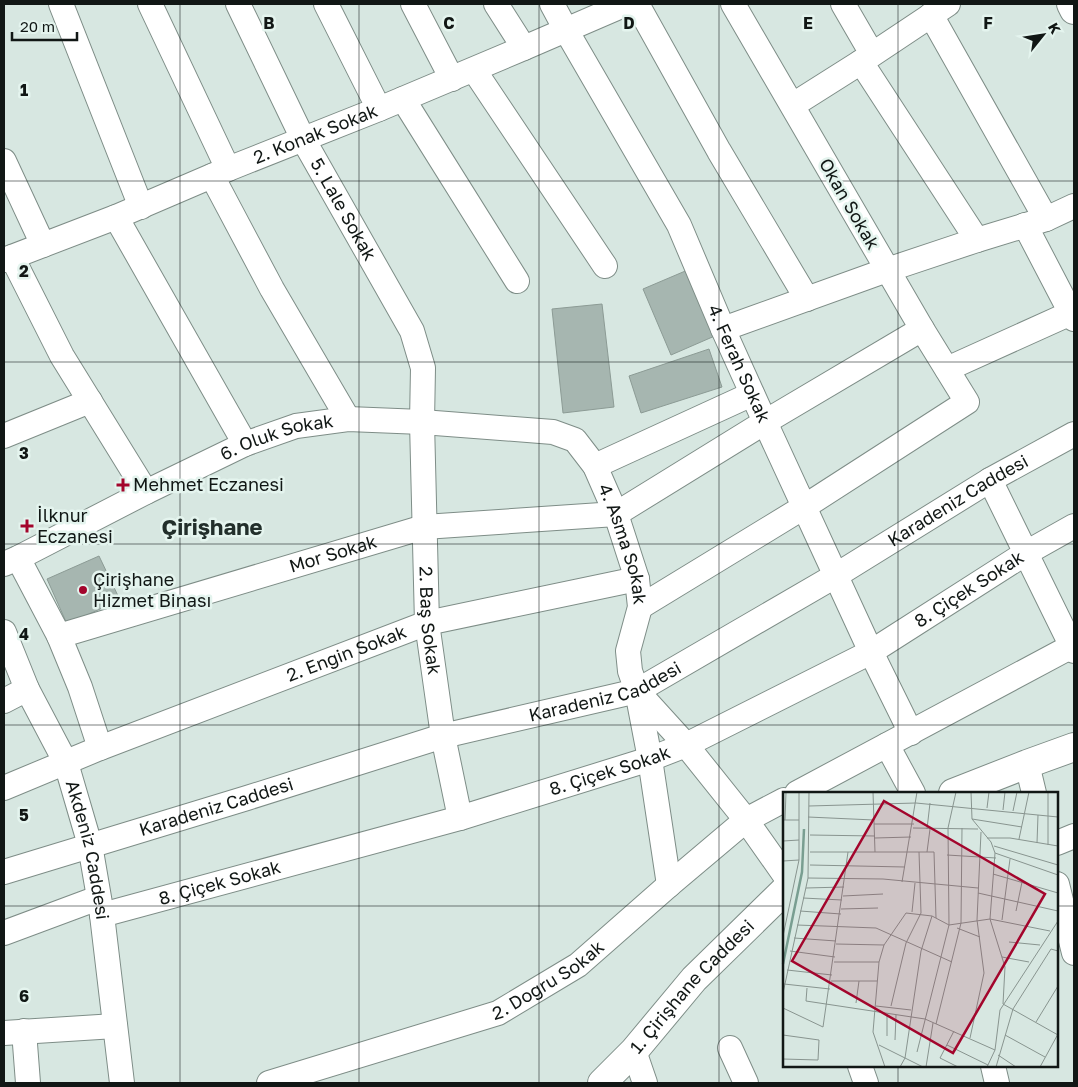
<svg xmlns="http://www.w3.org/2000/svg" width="1078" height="1087" viewBox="0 0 1078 1087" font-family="'Golos Text',sans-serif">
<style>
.building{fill:#a6b6b0;stroke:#8c9b95}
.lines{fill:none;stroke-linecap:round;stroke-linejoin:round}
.minor-casing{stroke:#7e8d87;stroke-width:26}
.tertiary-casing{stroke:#7e8d87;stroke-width:30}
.minor{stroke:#fff;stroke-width:24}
.tertiary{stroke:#fff;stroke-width:28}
.grid{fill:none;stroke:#111715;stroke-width:1;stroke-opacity:0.55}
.poi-dot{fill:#a3052c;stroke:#e4f4ee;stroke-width:2}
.labels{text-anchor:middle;stroke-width:5;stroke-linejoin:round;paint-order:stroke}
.street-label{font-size:18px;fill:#111715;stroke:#e4f4ee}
.poi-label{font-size:18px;fill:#111715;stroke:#e4f4ee;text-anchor:start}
.district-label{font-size:22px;font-weight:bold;fill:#222f2b;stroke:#e4f4ee}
.inset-river{fill:none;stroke:#799e91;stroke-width:2.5}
.inset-road{fill:none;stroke:#88948f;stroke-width:1}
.view{fill:#a3052c;fill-opacity:0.15;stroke:#a3052c;stroke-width:2.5}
.inset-edge{fill:none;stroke:#111715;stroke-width:2.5}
.grid-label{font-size:16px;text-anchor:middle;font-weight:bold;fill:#111715;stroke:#e4f4ee;stroke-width:5;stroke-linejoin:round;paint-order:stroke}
</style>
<rect width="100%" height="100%" fill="#d7e7e1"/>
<path class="building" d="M690,269L717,335L671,355L643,289Z
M602,304L614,407L563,413L552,309Z
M709,349L722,387L641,413L629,376Z
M99,556L120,600L67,624L47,579Z"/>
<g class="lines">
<g class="minor-casing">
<g id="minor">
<path d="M61,4L141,207"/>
<path d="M150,4L228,169"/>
<path id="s1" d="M238,4L303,139L412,331L423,368L422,422L427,623L443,736L460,818"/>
<path d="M326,4L379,109"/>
<path d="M413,4L452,79"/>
<path d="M496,4L524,48"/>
<path id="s2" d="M552,4L566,30L679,225L723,329L765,422L871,652L911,733"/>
<path d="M637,4L719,151L807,299"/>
<path d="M843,4L872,54"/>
<path d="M931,15L1046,219"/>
<path d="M861,62L977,240"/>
<path d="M474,70L605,266"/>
<path d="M403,99L517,281"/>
<path d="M793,105L861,62L948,4"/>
<path d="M4,161L43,245"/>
<path d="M212,176L272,289L348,419"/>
<path d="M116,217L245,444"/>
<path d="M1025,225L1074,319"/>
<path d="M12,257L62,356L146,492"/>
<path id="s3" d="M4,260L116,217L228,169L379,109L524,48L626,4"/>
<path d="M723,329L887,270L977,240L1046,219L1074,206"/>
<path d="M947,369L1071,313"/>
<path d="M4,436L90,401"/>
<path d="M595,466L752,394"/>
<path d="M990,480L1074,651"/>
<path d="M18,558L59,636L80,687L100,748"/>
<path id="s4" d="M4,564L18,558L146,492L245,444L296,426L348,419L422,422L553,432L575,440L595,466L616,514L637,579L640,607L628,651L630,671L637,691L686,745L746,820L784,874"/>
<path d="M640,607L804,507L967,402L922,329L733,4"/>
<path id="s5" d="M4,632L27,689L66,763L90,845L102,915L122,1083"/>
<path id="s6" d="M59,636L424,527L616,514L765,422L922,329"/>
<path d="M637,691L650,759L669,885"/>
<path d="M4,701L27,689"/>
<path d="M887,745L913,793"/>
<path d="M1027,764L1034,793"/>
<path id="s7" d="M4,788L100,748L427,623L637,579"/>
<path d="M797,793L1074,645"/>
<path d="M1057,843L1074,836"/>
<path id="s8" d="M4,872L247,798L443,736L637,691L835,576L990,480L1074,434"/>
<path d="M1057,884L1074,953"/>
<path id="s9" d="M102,915L460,818L650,759L686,745L871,652L1026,553L1074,526"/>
<path d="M4,933L98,898"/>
<path d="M24,1031L28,1083"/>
<path d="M4,1033L115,1026"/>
<path d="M730,1048L746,1083"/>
<path d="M634,1051L645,1083"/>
<path d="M860,1066L866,1083"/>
<path d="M993,1066L997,1083"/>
<path id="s10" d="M269,1083L498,1013L578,965L669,885L746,820L784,800"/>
</g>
</g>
<g class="tertiary-casing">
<g id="tertiary">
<path d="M1071,4L1074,10"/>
<path d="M953,793L1027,764L1074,747"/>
<path id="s11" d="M602,1083L634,1051L694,979L784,891"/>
</g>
</g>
<use href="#minor" class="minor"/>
<use href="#tertiary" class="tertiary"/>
</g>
<path class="grid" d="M180,4V1083M359,4V1083M539,4V1083M719,4V1083M898,4V793M4,181H1074M4,362H1074M4,544H1074M4,725H1074M4,906H784M1057,906H1074M898,1066V1083"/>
<g class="poi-dot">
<path d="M120.5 477.5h5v5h5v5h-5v5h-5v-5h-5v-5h5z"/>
<path d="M24.5 518.5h5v5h5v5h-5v5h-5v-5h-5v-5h5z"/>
<circle cx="83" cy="590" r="5"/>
</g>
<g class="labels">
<g class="street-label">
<text dy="6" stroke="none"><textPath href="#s3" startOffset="336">2. Konak Sokak</textPath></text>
<text transform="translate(849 204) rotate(60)" y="6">Okan Sokak</text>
<text dy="6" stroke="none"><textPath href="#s1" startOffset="231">5. Lale Sokak</textPath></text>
<text dy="6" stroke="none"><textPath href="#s2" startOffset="406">4. Ferah Sokak</textPath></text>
<text dy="6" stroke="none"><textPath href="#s4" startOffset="302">6. Oluk Sokak</textPath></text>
<text dy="6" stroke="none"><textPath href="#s8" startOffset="1032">Karadeniz Caddesi</textPath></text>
<text dy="6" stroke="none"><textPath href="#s4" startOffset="721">4. Asma Sokak</textPath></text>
<text dy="6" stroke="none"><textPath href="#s6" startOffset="286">Mor Sokak</textPath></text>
<text dy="6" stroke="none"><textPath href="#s9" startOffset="932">8. Çiçek Sokak</textPath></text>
<text dy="6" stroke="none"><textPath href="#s1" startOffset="662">2. Baş Sokak</textPath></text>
<text dy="6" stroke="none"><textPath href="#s7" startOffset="368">2. Engin Sokak</textPath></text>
<text dy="6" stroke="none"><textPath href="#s8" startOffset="628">Karadeniz Caddesi</textPath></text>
<text dy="6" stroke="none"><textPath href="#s9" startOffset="528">8. Çiçek Sokak</textPath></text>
<text dy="6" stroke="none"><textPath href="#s8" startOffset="222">Karadeniz Caddesi</textPath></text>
<text dy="6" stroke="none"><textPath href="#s5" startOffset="235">Akdeniz Caddesi</textPath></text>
<text dy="6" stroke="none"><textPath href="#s9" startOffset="122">8. Çiçek Sokak</textPath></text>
<text dy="6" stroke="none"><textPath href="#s10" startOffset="299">2. Doğru Sokak</textPath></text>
<text dy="6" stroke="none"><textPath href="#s11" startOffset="132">1. Çirişhane Caddesi</textPath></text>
</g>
<g class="poi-label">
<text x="133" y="491">Mehmet Eczanesi</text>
<text x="37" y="522">İlknur<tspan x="37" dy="21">Eczanesi</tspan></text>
<text x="93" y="586">Çirişhane<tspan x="93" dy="21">Hizmet Binası</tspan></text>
</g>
<g class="district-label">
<text x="212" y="535">Çirişhane</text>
</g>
</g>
<g transform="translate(783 792)">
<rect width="275" height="275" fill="#d7e7e1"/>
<path class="inset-river" d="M0,172L19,80L21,37"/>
<path class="inset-road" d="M90,0L92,60M188,0L189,27L208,50L212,61L207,127L222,175L220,212L275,243M265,0V53M26,14L133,11L275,25M204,16L206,0M220,18L222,0M230,19L234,0M25,25L91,28M189,27L239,35M0,28H16M2,28L3,0M91,32H131M130,36L195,37M144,37L147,11M27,43L92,44M92,46L128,45M204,46H227L275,54M236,47L246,0M0,49L16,48M254,51L255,23M211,54L275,73M27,60H151L153,126M144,60L147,37M212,61L275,83M164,63L213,66M0,69L16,68M27,73L122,75M210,82L275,101M25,86L100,87L195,96M119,90L134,0M23,96L61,95M195,101L275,119M60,104L100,102M20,106L59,108M58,117L95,116M17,119L58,122M233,119L239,90M129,120L132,91M219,128L227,67M14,133L93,136L169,170M174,136L197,145M0,144L16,68V0M11,146L53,149M226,150L257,153M53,152L101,153M7,159L52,165M219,165L246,170M51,170H96M4,178L49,183M48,189H94M1,192L47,197M24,196L23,209L142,227L212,258M0,201L25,86L26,0M73,211L76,189M93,214L128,218M108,214L123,151L138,121L136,60M0,216L40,235L65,60M104,222V244M253,230L275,194M153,232L178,131L179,36M171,239L157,266L175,275M0,243L36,248L35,268L0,267M222,243L262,265M187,246L201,181L194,128L198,40M112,248L113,223M96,253L140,275M164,253L205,273M134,260L166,133L165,36L173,0M215,263L233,275M102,275L90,240L96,170L101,153L123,121L149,124L166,133L207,127L267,139M117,275L122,266L138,159L149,124M143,275L150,231M204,275L212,258L217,218L275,129M213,275L230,217L268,157L275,159M257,275L275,242"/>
<path class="view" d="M101,9L262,102L170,261L9,169Z"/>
<rect width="275" height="275" class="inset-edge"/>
</g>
<g class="grid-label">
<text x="269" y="29">B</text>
<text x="449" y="29">C</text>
<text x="629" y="29">D</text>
<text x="808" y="29">E</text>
<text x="988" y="29">F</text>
<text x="24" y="96">1</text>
<text x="24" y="277">2</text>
<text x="24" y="459">3</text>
<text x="24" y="640">4</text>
<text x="24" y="821">5</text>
<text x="24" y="1002">6</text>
</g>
<rect width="1078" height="1087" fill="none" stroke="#111715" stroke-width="10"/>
<g transform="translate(1043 35) rotate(60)" stroke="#e4f4ee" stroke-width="4" paint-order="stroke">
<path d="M0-4L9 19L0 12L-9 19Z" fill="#111715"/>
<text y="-8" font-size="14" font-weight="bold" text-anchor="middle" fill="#111715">K</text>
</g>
<path d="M12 32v8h65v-8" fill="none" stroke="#111715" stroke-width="2.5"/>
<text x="20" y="32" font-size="15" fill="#111715" stroke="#e4f4ee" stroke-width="4" paint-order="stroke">20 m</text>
</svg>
